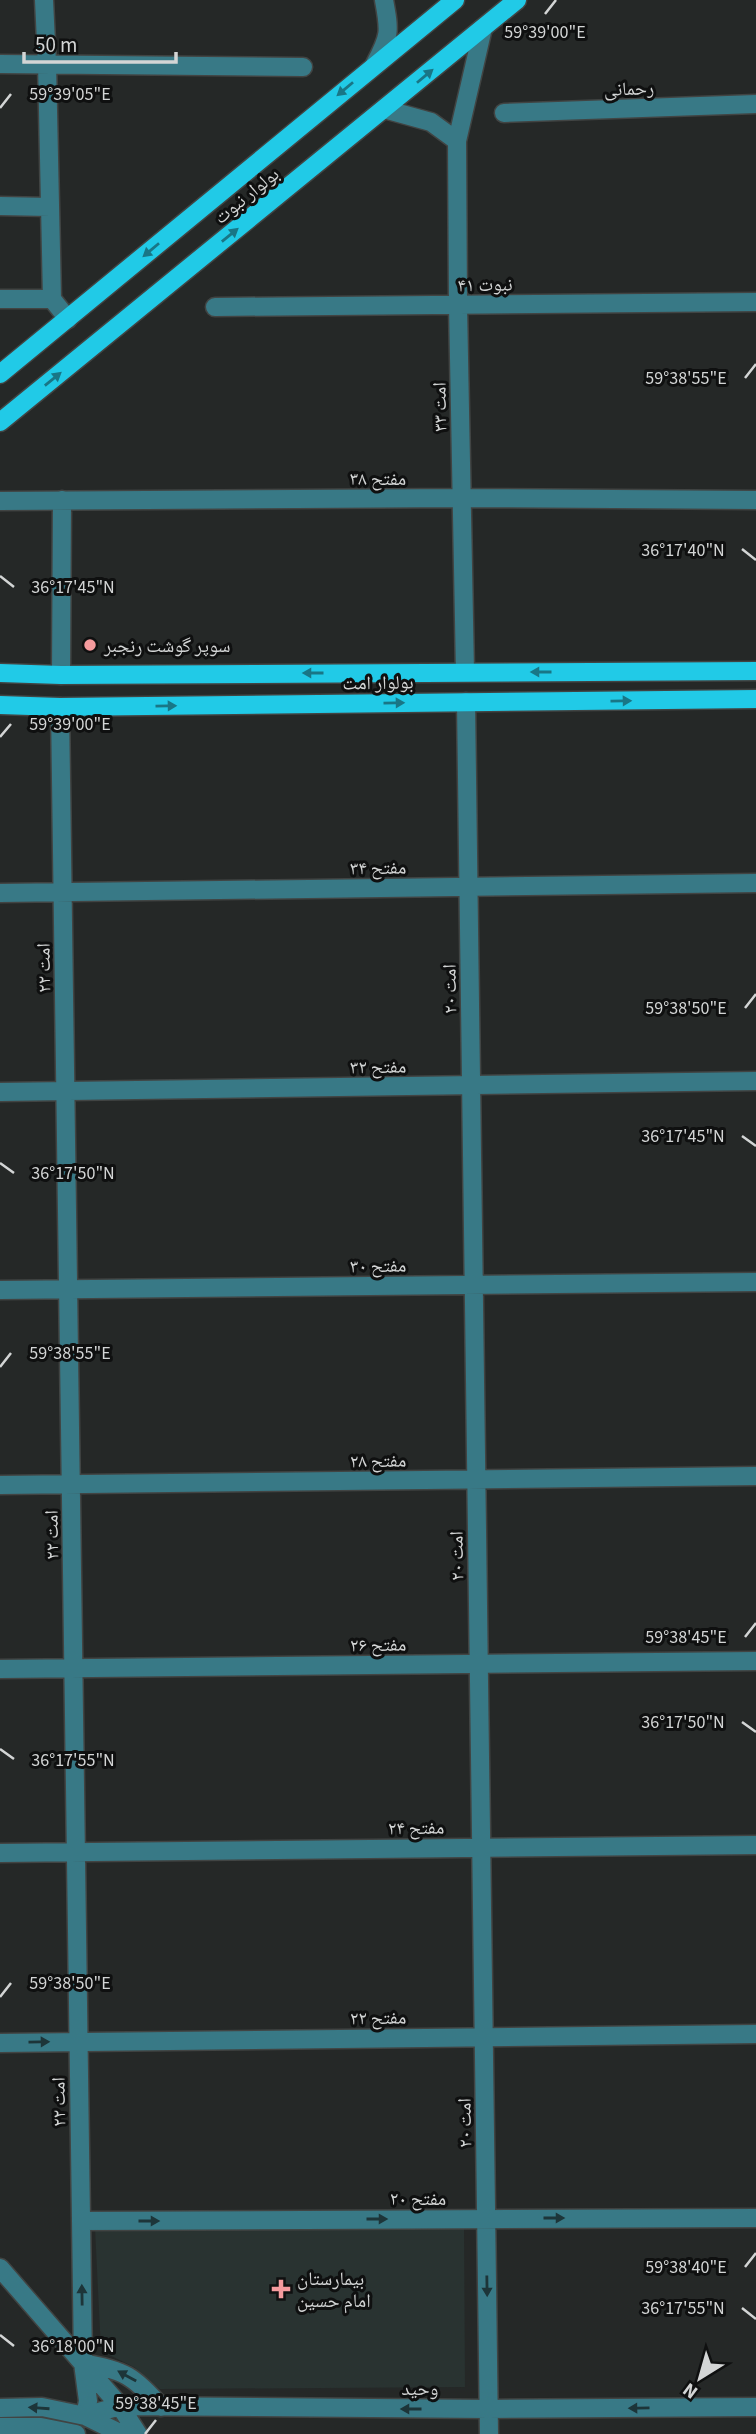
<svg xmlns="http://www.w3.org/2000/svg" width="756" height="2434" viewBox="0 0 756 2434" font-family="'Source Sans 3','Noto Naskh Arabic',sans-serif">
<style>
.built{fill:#293331}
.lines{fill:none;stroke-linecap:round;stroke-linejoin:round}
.minor-casing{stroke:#414443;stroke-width:21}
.major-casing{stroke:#414443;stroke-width:21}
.minor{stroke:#387986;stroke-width:18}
.major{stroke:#21cae7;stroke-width:18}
.oneway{fill:#197686}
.oneway2{fill:#1d3539}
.ticks{fill:none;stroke:#d3d5d5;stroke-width:2.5}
.poi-dot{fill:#f59b9e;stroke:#0f1010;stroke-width:2.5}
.labels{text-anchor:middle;stroke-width:6;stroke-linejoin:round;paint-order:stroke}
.street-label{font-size:19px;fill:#d3d5d5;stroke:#0f1010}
.poi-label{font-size:19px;fill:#d3d5d5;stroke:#0f1010;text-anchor:start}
.ticks-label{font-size:18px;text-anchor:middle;fill:#d3d5d5;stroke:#0f1010;stroke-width:6;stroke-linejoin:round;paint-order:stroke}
</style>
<rect width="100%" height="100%" fill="#252827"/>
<path class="built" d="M464,2224L465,2387L160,2389L134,2367L101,2351L95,2228Z"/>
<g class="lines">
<g class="minor-casing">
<path id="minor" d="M44,0L47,63L52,299
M0,64L303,67
M375,64C390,36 390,32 384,0
M384,109L431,122L457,141
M504,113L756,104
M0,206L50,207
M0,299H52L68,319
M215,307L756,302
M0,501L462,498L756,500
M465,672L458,305L457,141L483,28
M61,675L62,500
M466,702L489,2434
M60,707L83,2363L88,2401L85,2416L120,2406L489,2409L756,2407
M0,893L756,883
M0,1092L756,1081
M0,1290L756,1282
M0,1485L756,1476
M0,1669L756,1661
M0,1853L756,1845
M0,2043L756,2034
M81,2221L756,2218
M0,2268L120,2406L138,2434
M83,2363C124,2370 134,2376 161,2407
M0,2408L42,2407L85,2416L122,2434
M0,2427H41L76,2434"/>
</g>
<g class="major-casing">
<path id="major" d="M0,374L455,0
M0,422L517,0
M0,673L61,675L756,671
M0,705L60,707L756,699"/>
</g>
<use href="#minor" class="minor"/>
<use href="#major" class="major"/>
</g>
<defs><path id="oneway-solid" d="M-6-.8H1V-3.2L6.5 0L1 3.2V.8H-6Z" transform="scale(1.75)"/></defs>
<g class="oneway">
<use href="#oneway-solid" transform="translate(425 76) rotate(-40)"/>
<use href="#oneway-solid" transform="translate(345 89) rotate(140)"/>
<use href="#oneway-solid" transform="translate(230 235) rotate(-39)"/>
<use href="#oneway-solid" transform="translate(151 250) rotate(140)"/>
<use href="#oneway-solid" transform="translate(53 379) rotate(-39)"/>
<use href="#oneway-solid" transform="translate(541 672) rotate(180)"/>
<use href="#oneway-solid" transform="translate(313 673) rotate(180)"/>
<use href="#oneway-solid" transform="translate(621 701) rotate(-1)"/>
<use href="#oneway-solid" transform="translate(394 703) rotate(-1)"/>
<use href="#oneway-solid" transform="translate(166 706) rotate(-1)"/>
</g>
<g class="oneway2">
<use href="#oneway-solid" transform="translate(39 2042) rotate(-1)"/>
<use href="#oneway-solid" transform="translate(554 2218)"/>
<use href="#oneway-solid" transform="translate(377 2219)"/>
<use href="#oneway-solid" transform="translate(149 2221)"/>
<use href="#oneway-solid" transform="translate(487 2286) rotate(89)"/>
<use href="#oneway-solid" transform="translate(82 2295) rotate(-91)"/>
<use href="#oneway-solid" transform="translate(127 2376) rotate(-151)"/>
<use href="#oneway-solid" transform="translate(39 2408) rotate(-176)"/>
<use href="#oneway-solid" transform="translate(639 2408) rotate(179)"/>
<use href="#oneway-solid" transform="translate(411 2409) rotate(-180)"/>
</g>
<path class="ticks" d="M545,14L556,0M0,108L11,94M745,378L756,364M742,549L756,560M0,576L14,587M0,737L11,724M745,1008L756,994M742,1136L756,1146M0,1163L14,1173M0,1367L11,1353M745,1637L756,1623M742,1722L756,1732M0,1749L14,1759M0,1997L11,1983M745,2267L756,2253M742,2308L756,2319M0,2335L14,2346M145,2434L156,2420"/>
<g class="poi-dot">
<circle cx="90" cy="645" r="7"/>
<path d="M277.5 2278.5h7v7h7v7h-7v7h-7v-7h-7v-7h7z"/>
</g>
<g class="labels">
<g class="street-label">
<text transform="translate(629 88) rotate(-2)" y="7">رحمانی</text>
<text transform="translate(246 195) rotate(-39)" y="7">بولوار نبوت</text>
<text transform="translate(485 284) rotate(-1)" y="7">نبوت ۴۱</text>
<text transform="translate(439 407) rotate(-91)" y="7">امت ۳۳</text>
<text x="378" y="485">مفتح ۳۸</text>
<text transform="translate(378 682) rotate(-1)" y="7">بولوار امت</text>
<text transform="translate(378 867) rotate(-1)" y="7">مفتح ۳۴</text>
<text transform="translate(43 968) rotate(-91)" y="7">امت ۲۲</text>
<text transform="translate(449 989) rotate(-91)" y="7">امت ۲۰</text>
<text transform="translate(378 1066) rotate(-1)" y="7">مفتح ۳۲</text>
<text transform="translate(378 1265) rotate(-1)" y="7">مفتح ۳۰</text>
<text transform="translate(378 1460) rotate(-1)" y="7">مفتح ۲۸</text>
<text transform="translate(51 1535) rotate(-91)" y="7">امت ۲۲</text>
<text transform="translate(456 1556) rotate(-91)" y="7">امت ۲۰</text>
<text transform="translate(378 1644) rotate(-1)" y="7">مفتح ۲۶</text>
<text transform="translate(416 1827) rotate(-1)" y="7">مفتح ۲۴</text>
<text transform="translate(378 2017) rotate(-1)" y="7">مفتح ۲۲</text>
<text transform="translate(58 2102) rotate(-91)" y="7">امت ۲۲</text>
<text transform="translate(464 2123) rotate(-91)" y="7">امت ۲۰</text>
<text x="418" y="2205">مفتح ۲۰</text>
<text x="420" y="2395">وحید</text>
</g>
<g class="poi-label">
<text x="104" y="652">سوپر گوشت رنجبر</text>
<text x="297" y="2285">بیمارستان<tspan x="297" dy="22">امام حسین</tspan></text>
</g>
</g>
<g class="ticks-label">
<text x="545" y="38">59°39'00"E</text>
<text x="70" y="100">59°39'05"E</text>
<text x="686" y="384">59°38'55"E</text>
<text x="683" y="556">36°17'40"N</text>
<text x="73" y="593">36°17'45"N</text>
<text x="70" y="730">59°39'00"E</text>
<text x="686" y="1014">59°38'50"E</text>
<text x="683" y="1142">36°17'45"N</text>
<text x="73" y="1179">36°17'50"N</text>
<text x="70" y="1359">59°38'55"E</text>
<text x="686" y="1643">59°38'45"E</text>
<text x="683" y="1728">36°17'50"N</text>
<text x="73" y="1766">36°17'55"N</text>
<text x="70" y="1989">59°38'50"E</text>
<text x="686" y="2273">59°38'40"E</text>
<text x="683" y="2314">36°17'55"N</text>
<text x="73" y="2352">36°18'00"N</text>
<text x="156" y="2409">59°38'45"E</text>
</g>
<g transform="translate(700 2378) rotate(217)" stroke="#0f1010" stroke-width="5" paint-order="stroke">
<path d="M0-5L12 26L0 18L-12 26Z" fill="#d3d5d5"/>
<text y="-10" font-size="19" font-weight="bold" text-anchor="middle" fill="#d3d5d5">N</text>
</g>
<path d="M24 52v10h152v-10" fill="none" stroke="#d3d5d5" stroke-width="3.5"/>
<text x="35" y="52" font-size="21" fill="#d3d5d5" stroke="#0f1010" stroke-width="5" paint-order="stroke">50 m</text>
</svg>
